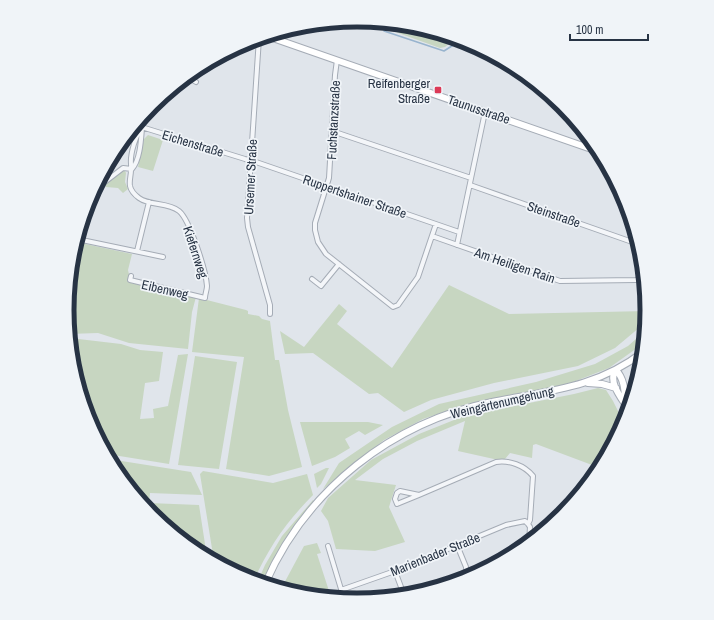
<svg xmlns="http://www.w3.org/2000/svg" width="714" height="620" viewBox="0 0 714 620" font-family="'Archivo Narrow',sans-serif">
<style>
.green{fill:#c7d6c1}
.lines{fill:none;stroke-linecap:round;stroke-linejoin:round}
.stream{stroke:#98b4ce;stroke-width:1.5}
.street-casing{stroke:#a5acb6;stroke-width:6}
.secondary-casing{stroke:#a5acb6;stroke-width:8}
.street{stroke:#f4f6f9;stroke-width:4}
.secondary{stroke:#fff;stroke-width:6}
.poi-dot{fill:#dc3a57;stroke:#f0f4f8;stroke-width:1.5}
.labels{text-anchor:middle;stroke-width:3.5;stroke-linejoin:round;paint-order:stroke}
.poi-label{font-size:13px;fill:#273344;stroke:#f0f4f8;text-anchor:end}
.street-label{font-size:13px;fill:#273344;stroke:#f0f4f8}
.rim{fill:none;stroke:#273344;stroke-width:5}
</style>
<rect width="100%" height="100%" fill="#e0e5eb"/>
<path class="green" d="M357,20L379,22V30L338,22Z
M389,23L414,26L456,38L445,47L440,48L390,30Z
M148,135L163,140L153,171L138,167L144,139Z
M122,171H125L126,173L125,182L128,189L123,193L118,188L106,187L104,185Z
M76,242L132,254L128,270L131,283L196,297L192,312L188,349L129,343L98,333L69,334C67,305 67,270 76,242Z
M449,285L509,314L647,311L646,322L615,348L578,366L494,383L431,400L404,412L378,393L369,394L313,353L285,354L280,331L304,347L339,304L347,311L337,324L392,368Z
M199,298L246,310L248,311V314L259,316L262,319L270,321L275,360H279L288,410L302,467L269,476L226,469L244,357L192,352Z
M645,331L644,343L609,368L568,384L467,404L423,419L384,440L323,489L339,463L392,427L439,404L536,382L595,364L628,346Z
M70,338L121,344L140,350L163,352L159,381L145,383L140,419L154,418L153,409L168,406L178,355L188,354L169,464L107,454L89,421L73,366Z
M195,356L237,362L219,469L178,465Z
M598,388L606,390L613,401L619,413L621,429L600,468L536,444L533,445L532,458L510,453L505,459H494L458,451L465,421L417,441L383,459L355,480L396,485L389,507L405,542L375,551L336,549L328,521L321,511L328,498L371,460L419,434L464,416L574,394Z
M300,422H368L383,425L365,435L359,431L345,439L350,448L335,457L312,466Z
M109,459L191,472L202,495L150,493L149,503L199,505L207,557C172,538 128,494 109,459Z
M326,468H329L321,484L317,488L314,474Z
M203,471L273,483L307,474L313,495C287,521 269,547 254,580L246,578L214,561L200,474Z
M313,500L314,501L293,528L262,583L258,581L265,565L282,536Z
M317,543L321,553L317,554L330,594H334L339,598L300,594L281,589L304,546Z"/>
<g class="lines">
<path class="stream" d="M384,23V31L444,51L458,42L488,53"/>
<g class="street-casing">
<path id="street" d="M259,38L247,218L248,227L270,305V314
M337,60L335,75L329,178L315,223V230L318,242L326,254L393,307L398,305L418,277L436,224
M187,77L196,82
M135,125L245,159L256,162L459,232
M332,131L471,178
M132,169C140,160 141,141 142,128
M470,185L638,244
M93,191L123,168L132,169
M432,236L560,281L636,280L642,277L643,273
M77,239L163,257
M457,245L485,112
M137,251L149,202
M131,276L130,280L205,298C205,294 207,290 207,286C206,271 190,220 179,211C168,202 150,206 139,198C135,195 131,191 130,186C129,180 131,176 131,170C132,165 131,169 131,164C130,154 136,134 142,128
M312,279L321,286L339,264
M419,495L397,504L395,499L397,493L400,491L419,495L496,462C509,460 524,465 533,476L530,520L528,524L530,527L529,542
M457,545L466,567L467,578
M328,546L344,599
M395,571L404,595
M341,590L395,571L506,525L525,521L528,524"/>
</g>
<g class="secondary-casing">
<path id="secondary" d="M267,36L600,152
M616,370C627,382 624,398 627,413
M616,370C608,380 619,395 625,404
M588,383L602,384L616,388
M265,584C306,490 392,422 492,402C547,391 597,388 643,352"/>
</g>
<use href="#street" class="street"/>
<use href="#secondary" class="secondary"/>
</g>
<rect class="poi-dot" x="434" y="86" width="8" height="8" rx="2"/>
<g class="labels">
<g class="poi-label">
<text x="430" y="88">Reifenberger<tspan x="430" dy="15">Straße</tspan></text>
</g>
<g class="street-label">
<text transform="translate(479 109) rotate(19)" y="5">Taunusstraße</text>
<text transform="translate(333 120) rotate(-87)" y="5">Fuchstanzstraße</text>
<text transform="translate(193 143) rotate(17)" y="5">Eichenstraße</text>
<text transform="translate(250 177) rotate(-87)" y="5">Ursemer Straße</text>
<text transform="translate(355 196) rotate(19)" y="5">Ruppertshainer Straße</text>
<text transform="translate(554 214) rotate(19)" y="5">Steinstraße</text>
<text transform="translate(196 252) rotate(72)" y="5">Kiefernweg</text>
<text transform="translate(515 265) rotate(19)" y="5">Am Heiligen Rain</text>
<text transform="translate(165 289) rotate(13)" y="5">Eibenweg</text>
<text transform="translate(502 402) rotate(-13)" y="5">Weingärtenumgehung</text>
<text transform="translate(435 554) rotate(-22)" y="5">Marienbader Straße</text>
</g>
</g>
<path d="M0 0H714V620H0ZM74 310a283 283 0 1 1 566 0a283 283 0 1 1-566 0Z" fill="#f0f4f8" fill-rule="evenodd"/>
<path class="rim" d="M74 310a283 283 0 1 1 566 0a283 283 0 1 1-566 0Z"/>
<path d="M570 34v6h78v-6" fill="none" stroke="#273344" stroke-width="2"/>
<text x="576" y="34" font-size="12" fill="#273344" stroke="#f0f4f8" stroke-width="3" paint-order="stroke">100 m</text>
</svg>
